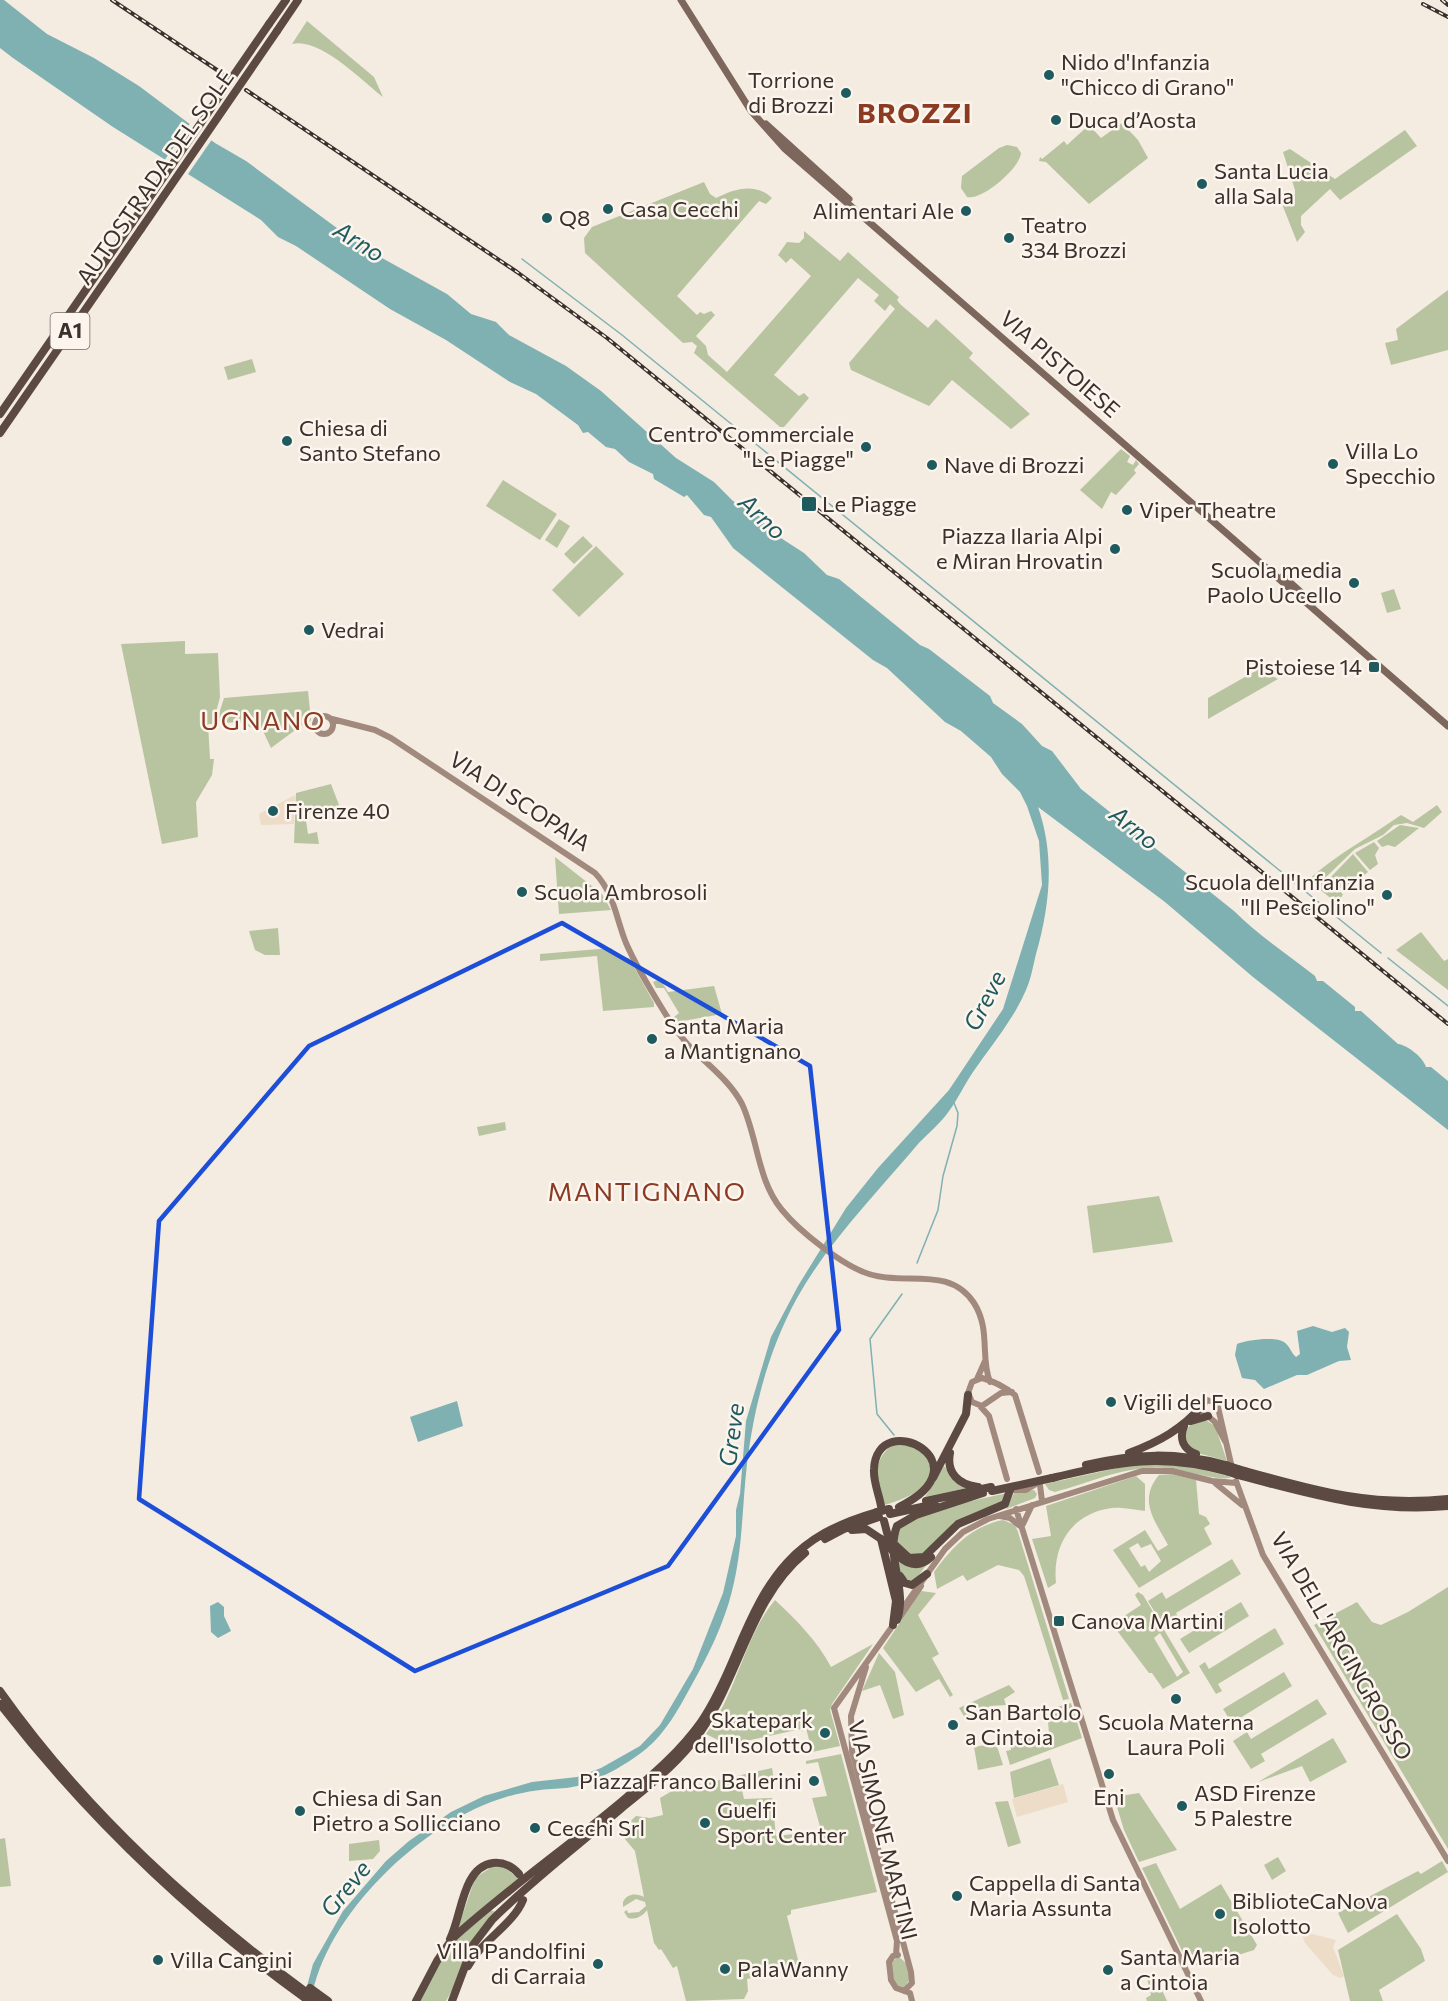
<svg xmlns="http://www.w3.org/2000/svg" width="1448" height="2001" viewBox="0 0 1448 2001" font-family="Commissioner,sans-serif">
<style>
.green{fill:#b8c4a0;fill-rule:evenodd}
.plaza{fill:#ecdcc8}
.water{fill:#7fb0b2}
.pier{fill:#f4ebe1}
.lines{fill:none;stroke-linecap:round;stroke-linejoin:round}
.stream{stroke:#7fb0b2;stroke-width:1.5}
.secondary{stroke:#a18a7d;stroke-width:6}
.primary{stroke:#7d675c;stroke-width:7}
.highway{stroke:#5c4a42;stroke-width:8}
.rail-casing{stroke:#3b302b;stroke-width:4}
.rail{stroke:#fbf5ee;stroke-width:1.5;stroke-dasharray:4.5;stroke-linecap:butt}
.highway-bridge{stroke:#5c4a42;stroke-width:8}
.marked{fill:none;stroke:#1d4ed8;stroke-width:4.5;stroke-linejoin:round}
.poi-dot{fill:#1f5a5e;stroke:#fbf5ee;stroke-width:2}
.labels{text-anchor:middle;stroke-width:5;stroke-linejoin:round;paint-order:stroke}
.shield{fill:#fbf5ee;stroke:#756b66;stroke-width:1.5}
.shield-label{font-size:21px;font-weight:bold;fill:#3b302b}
.poi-label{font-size:22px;fill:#3b302b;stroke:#fbf5ee;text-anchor:start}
.street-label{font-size:22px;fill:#3b302b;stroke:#fbf5ee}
.water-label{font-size:24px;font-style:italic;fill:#1f5a5e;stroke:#fbf5ee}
.quarter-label{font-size:26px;letter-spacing:1.5px;fill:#8c3b22;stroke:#fbf5ee}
.district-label{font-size:28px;font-weight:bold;letter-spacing:1.5px;fill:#8c3b22;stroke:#fbf5ee}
</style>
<rect width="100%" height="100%" fill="#f4ebe1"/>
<path class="green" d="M307,21L374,77L383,97C362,81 320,37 292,44Z
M1122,123L1138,140L1148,158L1089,204L1046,162L1039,161L1040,157L1042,159L1064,141L1067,145L1089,125L1101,138Z
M1405,130L1417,146L1340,200L1330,189L1301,216V225L1305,232L1297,242L1280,199L1295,194V190L1283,152L1290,149L1335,179Z
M1007,145L1017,147L1021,153C1020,168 982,201 967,197L961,188L962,176L999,148Z
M704,182L710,194L716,198C734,189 755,182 772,198L766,204L759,201L677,296L697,315L700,312L704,314L711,311L715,315L696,336L706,346L708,355L727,372L811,276L791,258L786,263L778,255L787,242L799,243L804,238V231L840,261L848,252L899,297L897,300L900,304L928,328L936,319L973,353L969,358L1030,414L1011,429L952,380L929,406L851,370L849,363L895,309L890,304L885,311L874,301L879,295L858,278L774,375L799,396L804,393L809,398L784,427H780L694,353L697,346L692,342L683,343L585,253L584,238L592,227Z
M1448,290V350L1391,365L1385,343L1398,340L1396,329Z
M252,359L256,372L228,380L224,367Z
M1121,449L1130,456L1127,462L1133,465L1136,460L1139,464L1134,470L1136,473L1116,495L1111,492L1102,509L1080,490Z
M503,480L557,514L540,540L486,506Z
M559,519L570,526L557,548L545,540Z
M583,536L593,546L574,564L564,554Z
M596,546L624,574L579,617L552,590Z
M1394,589L1401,609L1387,613L1381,593Z
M185,641V654L218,653L220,697L213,724H208L210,759H214L212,775L196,802L198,837L162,844L121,644Z
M1259,669L1278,679L1208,719V698Z
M308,691L311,720L304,728L302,725L271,748L263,731L260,732L240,722L222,723L217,720L224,698Z
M331,784L344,818L340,819L337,808L305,814L308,834L317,832L319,844L294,843L296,793Z
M1437,805L1442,812L1424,828L1407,823L1394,825L1383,835L1355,849L1326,877V882L1343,894L1338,904L1308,880C1337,854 1370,837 1401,815L1413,822Z
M1400,825L1419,828L1395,847L1388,845L1382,847L1377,841Z
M1374,842L1379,848L1375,855L1378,864L1370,870L1355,853Z
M1353,854L1368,872L1345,891L1328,880Z
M555,857L602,894L611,910L559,914Z
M278,928L280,955H265L255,950L249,931Z
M1421,932L1444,961L1448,959V990L1396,950Z
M611,948L621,959L629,958L654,1003V1007L603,1011L597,956L540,961V954Z
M660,979L668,992L714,986L722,1014L677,1022L674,1017L679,1013L664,988H656L653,982Z
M505,1122L506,1130L479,1136L477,1127Z
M1159,1196L1173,1242L1093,1253L1087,1206Z
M1204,1419L1215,1426L1227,1461L1194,1452L1187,1446C1184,1429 1187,1423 1204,1419Z
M893,1444L914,1445C918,1449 924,1454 927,1459C944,1486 902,1500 884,1505C877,1479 870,1463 893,1444Z
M1181,1464L1231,1477C1225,1483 1177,1468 1164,1468C1122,1466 1093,1482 1055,1492L1049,1490L1045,1484L1131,1465Z
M944,1466L967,1488L925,1497Z
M1172,1474L1196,1480L1199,1514L1206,1517L1210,1524L1204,1528L1212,1544L1139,1588L1113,1550L1145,1530L1158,1551L1168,1545C1156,1522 1137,1501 1159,1475ZM1138,1543L1141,1548L1151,1544L1161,1561L1149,1572L1145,1565L1141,1567L1129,1548Z
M1136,1476L1145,1484V1511C1135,1510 1122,1507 1112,1508C1072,1513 1052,1545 1056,1583L1048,1588L1032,1539L1051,1536L1046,1506Z
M1034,1490L1037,1494L1035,1498L1006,1509L1014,1493Z
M1007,1493L1003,1501C988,1508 974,1511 960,1520C943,1532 933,1553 913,1557L898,1546C897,1538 896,1530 903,1523C914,1513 988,1497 1007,1493Z
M1003,1520L1015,1525L1018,1532L1069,1699L1063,1700L1024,1576L1019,1570L998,1565L967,1581L963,1575L937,1589L934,1572C952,1547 972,1526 1003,1520Z
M898,1558L929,1561L917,1578L910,1581L900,1574Z
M1232,1559L1241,1574L1176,1613L1180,1621L1166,1630L1148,1601L1162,1592L1166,1599Z
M1448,1587V1849L1314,1625L1357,1602L1372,1622L1381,1625L1408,1612Z
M921,1591L936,1593L918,1615L939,1654L932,1658L953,1695L950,1697L939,1679L916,1692L883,1648Z
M1138,1592L1143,1595L1190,1673L1163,1689L1152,1673H1149L1109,1620L1112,1618L1115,1622L1141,1605L1135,1595ZM1160,1633L1183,1672L1177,1677L1154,1638Z
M775,1600C796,1620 817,1640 831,1667L873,1644L832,1704L830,1710L840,1746L812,1752L806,1728H803V1732L801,1729L728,1745L706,1734C737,1693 744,1637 775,1600Z
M1241,1602L1249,1616L1189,1653L1180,1639Z
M1275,1628L1284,1644L1218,1684L1222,1691L1216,1694L1199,1666L1205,1662L1209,1669Z
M879,1653L895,1672L904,1715L893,1719L880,1685L862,1691Z
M1284,1672L1292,1686L1232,1723L1223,1709Z
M1009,1685L1015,1692L1004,1699L1006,1705L990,1706L967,1721L959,1708Z
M1317,1699L1327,1714L1261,1754L1265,1761L1251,1769L1233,1741L1247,1732L1251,1739Z
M1071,1703L1082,1738L1010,1765L1006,1751L1011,1750L1010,1737L1049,1733L1047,1710Z
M1333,1738L1347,1762L1310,1782L1302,1766L1258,1782Z
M996,1743L1003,1765L978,1770L974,1747Z
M841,1754L877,1892L791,1910V1914L787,1916L801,1972L798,1974L773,1973L747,1979L748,1991L744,1999L686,2001L677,1966L673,1968L661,1949L659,1950L654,1943L647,1910C643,1916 636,1920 628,1918L624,1912L627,1910L628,1913L639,1912L646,1906L645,1902L636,1899L623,1907V1902C627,1893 637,1893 644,1897L635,1851L619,1832L636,1816L650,1818L663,1815L660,1798L672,1791L772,1768L774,1780L740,1781L744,1799L772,1798L776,1836L795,1834L797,1844L816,1840L814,1832L821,1830L812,1798L827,1796L818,1762L806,1764V1761Z
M1050,1758L1059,1785L1014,1798L1010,1772Z
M1139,1793L1177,1850L1139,1862L1124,1830L1114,1797Z
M1008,1801L1021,1843L1008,1847L995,1802Z
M5,1838L11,1886L0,1887V1839Z
M379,1840L380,1851L373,1859L349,1861V1844Z
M1278,1857L1286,1871L1272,1880L1264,1865Z
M1442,1861L1448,1872L1348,1933L1338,1913L1418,1871L1421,1874Z
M1156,1863L1180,1909L1221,1884L1257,1945L1254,1950L1200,1967L1186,1959L1142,1868Z
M493,1866L504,1867L519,1879L456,1934L475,1878Z
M490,1910L496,1912L446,2001H420L442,1957L457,1938Z
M1397,1914L1421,1949L1425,1961L1379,1990L1383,2001H1350L1338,1950Z
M899,1957L906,1963L910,1979L904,1988H899L894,1982L891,1962Z
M1155,1975L1167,2001H1147L1146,1998L1151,1995L1147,1978Z"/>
<path class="plaza" d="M295,795L294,824L261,825L259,814Z
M1063,1784L1068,1802L1017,1817L1012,1799Z
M1304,1932L1336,1940L1333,1947L1344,1976L1340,1978L1333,1975L1305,1943L1301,1933Z"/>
<path class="water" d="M0,0H4L47,34L94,58L139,86L215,143L246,161L364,248L447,294L471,314L496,322L509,335L566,366L601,391L676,458L714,482L733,501L756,512L770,531L804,553L827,575L839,579L920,645L929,649L990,696L993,703L1022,724L1042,746L1052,751L1081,789L1234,911C1258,935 1288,955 1315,976L1317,981H1323L1355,1007V1011H1361L1398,1044C1407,1045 1423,1057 1426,1067H1431L1448,1081V1130L1253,977L1165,902L1038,807C1055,856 1050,905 1036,954C1033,966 1031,979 1026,990C1013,1020 991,1046 973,1072C964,1085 958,1099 949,1111C941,1123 928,1133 918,1144C876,1194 829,1241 797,1298C769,1349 754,1406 747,1464C742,1506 743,1548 732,1591C724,1624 707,1658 690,1688C678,1710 666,1732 646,1749C628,1764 590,1786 566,1788C545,1789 526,1791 506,1797C424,1821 325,1914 311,2001H303L313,1964L343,1911L386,1861L409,1841L451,1812L484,1796L532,1782L577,1777L601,1768L640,1746L660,1725L693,1669L723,1593L736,1536V1510L740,1494L746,1421L771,1337L798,1286L846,1208L878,1168L949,1090L1003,1009L1042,885L1039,841L1027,806L1020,792L1002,774L991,757L961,731L945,722L887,668L873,660L733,548L711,517L704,515L687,495L684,497L654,479L653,474L629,462L615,449L606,447L588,432L583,433L578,425L536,394L510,382L446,340L390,309L296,246L278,237L261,220L113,127L13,58L0,48Z
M1313,1326L1332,1332L1345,1328L1349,1332L1347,1347L1351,1360L1339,1361L1307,1375H1297L1264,1389L1255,1380L1242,1378L1235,1355L1237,1344C1247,1340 1274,1336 1284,1342C1290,1346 1291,1353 1296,1357L1300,1354L1297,1331Z
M457,1401L463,1426L418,1442L410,1417Z
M218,1602L224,1607V1616L231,1631L218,1638L211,1632L210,1606Z"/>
<path class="pier" d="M191,122L213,138L186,177L164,161Z"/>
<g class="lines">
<path class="stream" d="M522,259L622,335L1381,953
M1388,958L1448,1006
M917,1263L938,1210L943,1176L957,1126L958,1113L954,1103
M894,1435L877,1414L870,1339L902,1294"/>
<path class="secondary" d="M315 725a9 9 0 1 1 18 0a9 9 0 1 1-18 0Z
M332,719L375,730L391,738L595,873C614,893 616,918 626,943C636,966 650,989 663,1010C671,1023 680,1036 690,1047C708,1065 730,1081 742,1104C758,1138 757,1180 782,1210C799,1231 843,1266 869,1274C905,1286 949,1265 974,1303C991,1330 980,1357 990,1382
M977,1379L985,1361
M1012,1392L1001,1393L982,1406L972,1402L968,1393L972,1382L982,1378C993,1381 1006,1388 1015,1395L1039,1472
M980,1406L989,1416L1007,1479
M1225,1441L1215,1422L1203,1412V1405L1207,1400L1217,1403L1232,1468
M1236,1481L1263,1555L1448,1861
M1215,1483L1242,1505
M1040,1485L1042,1501
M1010,1490H1026L1036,1484
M1016,1509L1113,1820L1201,2001
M1000,1516L1010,1518L1020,1526
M1023,1524L1032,1505
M900,1612L945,1549L963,1532L988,1519L1142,1471H1172L1212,1481L1236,1483
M900,1617L921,1586
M894,1624L834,1708L897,1941L896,1955
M866,1667L851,1716L852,1751L911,1972L912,1983L904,1991
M898,1955L893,1956L889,1962L891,1980L896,1988L910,1993L912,2001"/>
<path class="primary" d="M681,0L751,111L784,148L1448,726
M766,124L849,199
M1283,576L1313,603"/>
<path class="highway" d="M269,24L286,0
M277,31L298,0
M0,414L132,223
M0,433L141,229
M1191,1421L1208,1416
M1184,1426C1179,1439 1183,1449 1196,1454
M950,1453C946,1473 959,1485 978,1487
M1129,1453C1159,1442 1182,1429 1203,1405
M1086,1465C1135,1453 1177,1452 1226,1465
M1238,1469C1313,1490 1368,1507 1448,1499
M1238,1475C1310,1494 1372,1513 1448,1506
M933,1478L966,1414L968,1395
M1052,1478C1120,1462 1160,1452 1229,1472
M926,1501L991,1487
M881,1506C879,1494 873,1481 874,1469C877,1406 989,1463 899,1507
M890,1514L935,1504
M884,1521L891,1548
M852,1530L866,1529L881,1539L896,1601L893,1625
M825,1539L844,1529L879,1517
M895,1545L909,1558L924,1557L958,1524L1005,1504L1010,1490
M900,1576L905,1583L912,1585L927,1574
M897,1620C908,1589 885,1557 897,1526L916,1515L983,1493
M0,1691C87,1814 198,1913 318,2001
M0,1704C89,1819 191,1916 309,2001
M450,1939C462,1916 462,1867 493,1863C504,1862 512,1866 519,1874
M468,1966C482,1940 513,1925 523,1900
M310,1988L328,2001
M416,2001L437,1961L452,1939C506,1890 566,1848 621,1802C650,1777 679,1753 701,1722C716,1700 726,1677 736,1653C768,1576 793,1536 877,1512
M452,2001L473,1945L492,1920C533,1879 580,1844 623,1807C648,1787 673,1767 693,1742C739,1684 747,1601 805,1553"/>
<g class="rail-casing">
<path id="rail" d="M112,0L223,74
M1442,0L1448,5
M1423,4L1448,17
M246,90L517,272L607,338L1448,1024"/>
</g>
<use href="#rail" class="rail"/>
<path class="highway-bridge" d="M132,223L269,24
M141,229L277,31
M1226,1465L1238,1469
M1229,1472L1238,1475
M992,1491L1052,1478
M877,1512L889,1509
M881,1539C895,1553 911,1576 931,1557"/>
</g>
<path class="marked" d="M562,923L810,1066L839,1330L668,1566L415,1671L139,1499L159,1221L309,1046Z"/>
<g class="poi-dot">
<circle cx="1049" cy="75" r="6"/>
<circle cx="846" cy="93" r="6"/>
<circle cx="1056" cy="120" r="6"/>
<circle cx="1202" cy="184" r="6"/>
<circle cx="608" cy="209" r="6"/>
<circle cx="966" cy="211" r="6"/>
<circle cx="547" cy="218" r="6"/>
<circle cx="1009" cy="238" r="6"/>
<circle cx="287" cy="441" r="6"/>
<circle cx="866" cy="447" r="6"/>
<circle cx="1333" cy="464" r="6"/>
<circle cx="932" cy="465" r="6"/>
<rect x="801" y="496" width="16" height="16" rx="3"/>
<circle cx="1127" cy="510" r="6"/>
<circle cx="1115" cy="549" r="6"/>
<circle cx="1354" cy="583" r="6"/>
<circle cx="309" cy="630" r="6"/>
<rect x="1368" y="661" width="12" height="12" rx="3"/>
<circle cx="273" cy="811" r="6"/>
<circle cx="522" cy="892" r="6"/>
<circle cx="1387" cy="895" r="6"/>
<circle cx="652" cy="1039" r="6"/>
<circle cx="1111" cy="1402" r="6"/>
<rect x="1053" y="1615" width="12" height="12" rx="3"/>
<circle cx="1176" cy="1699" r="6"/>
<circle cx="953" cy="1725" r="6"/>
<circle cx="825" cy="1733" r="6"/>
<circle cx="1109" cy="1774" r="6"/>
<circle cx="814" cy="1781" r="6"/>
<circle cx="1182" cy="1806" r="6"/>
<circle cx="300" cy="1811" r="6"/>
<circle cx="705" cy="1823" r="6"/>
<circle cx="535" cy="1828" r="6"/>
<circle cx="957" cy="1896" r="6"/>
<circle cx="1220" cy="1914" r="6"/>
<circle cx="158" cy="1960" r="6"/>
<circle cx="598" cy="1964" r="6"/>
<circle cx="725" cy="1969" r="6"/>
<circle cx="1108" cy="1970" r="6"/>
</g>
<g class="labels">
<rect class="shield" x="50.5" y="313" width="39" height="36" rx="4.5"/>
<g class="shield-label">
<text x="70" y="338">A1</text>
</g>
<g class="poi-label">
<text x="1061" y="70">Nido d'Infanzia<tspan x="1061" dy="25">"Chicco di Grano"</tspan></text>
<text x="834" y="88" text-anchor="end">Torrione<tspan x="834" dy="25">di Brozzi</tspan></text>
<text x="1068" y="128">Duca d’Aosta</text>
<text x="1214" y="179">Santa Lucia<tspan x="1214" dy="25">alla Sala</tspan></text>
<text x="620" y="217">Casa Cecchi</text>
<text x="954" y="219" text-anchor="end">Alimentari Ale</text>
<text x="559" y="226">Q8</text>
<text x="1021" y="233">Teatro<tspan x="1021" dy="25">334 Brozzi</tspan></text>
<text x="299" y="436">Chiesa di<tspan x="299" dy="25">Santo Stefano</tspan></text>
<text x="854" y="442" text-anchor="end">Centro Commerciale<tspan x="854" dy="25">"Le Piagge"</tspan></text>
<text x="1345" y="459">Villa Lo<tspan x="1345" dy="25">Specchio</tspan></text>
<text x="944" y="473">Nave di Brozzi</text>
<text x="822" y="512">Le Piagge</text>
<text x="1139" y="518">Viper Theatre</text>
<text x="1103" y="544" text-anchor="end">Piazza Ilaria Alpi<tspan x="1103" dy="25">e Miran Hrovatin</tspan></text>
<text x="1342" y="578" text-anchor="end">Scuola media<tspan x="1342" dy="25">Paolo Uccello</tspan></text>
<text x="321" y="638">Vedrai</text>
<text x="1362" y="675" text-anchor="end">Pistoiese 14</text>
<text x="285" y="819">Firenze 40</text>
<text x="1375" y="890" text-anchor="end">Scuola dell'Infanzia<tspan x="1375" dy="25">"Il Pesciolino"</tspan></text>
<text x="534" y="900">Scuola Ambrosoli</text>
<text x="664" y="1034">Santa Maria<tspan x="664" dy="25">a Mantignano</tspan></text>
<text x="1123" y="1410">Vigili del Fuoco</text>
<text x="1071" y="1629">Canova Martini</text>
<text x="965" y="1720">San Bartolo<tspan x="965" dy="25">a Cintoia</tspan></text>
<text x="813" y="1728" text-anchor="end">Skatepark<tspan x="813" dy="25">dell'Isolotto</tspan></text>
<text x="1176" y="1730" text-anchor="middle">Scuola Materna<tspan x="1176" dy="25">Laura Poli</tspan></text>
<text x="802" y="1789" text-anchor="end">Piazza Franco Ballerini</text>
<text x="1194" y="1801">ASD Firenze<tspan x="1194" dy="25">5 Palestre</tspan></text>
<text x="1109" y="1805" text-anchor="middle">Eni</text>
<text x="312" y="1806">Chiesa di San<tspan x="312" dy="25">Pietro a Sollicciano</tspan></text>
<text x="717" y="1818">Guelfi<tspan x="717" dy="25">Sport Center</tspan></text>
<text x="547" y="1836">Cecchi Srl</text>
<text x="969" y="1891">Cappella di Santa<tspan x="969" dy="25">Maria Assunta</tspan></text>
<text x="1232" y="1909">BiblioteCaNova<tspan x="1232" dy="25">Isolotto</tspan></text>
<text x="586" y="1959" text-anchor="end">Villa Pandolfini<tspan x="586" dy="25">di Carraia</tspan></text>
<text x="1120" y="1965">Santa Maria<tspan x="1120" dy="25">a Cintoia</tspan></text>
<text x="170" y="1968">Villa Cangini</text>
<text x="737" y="1977">PalaWanny</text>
</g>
<g class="street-label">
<text transform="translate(155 177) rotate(-55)" y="8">AUTOSTRADA DEL SOLE</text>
<text transform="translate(1060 364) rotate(41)" y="8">VIA PISTOIESE</text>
<text transform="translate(520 801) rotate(33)" y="8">VIA DI SCOPAIA</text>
<text transform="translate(1342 1646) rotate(60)" y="8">VIA DELL'ARGINGROSSO</text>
<text transform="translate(883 1830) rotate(76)" y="8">VIA SIMONE MARTINI</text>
</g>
<g class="water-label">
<text transform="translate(359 242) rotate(32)" y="8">Arno</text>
<text transform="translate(762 517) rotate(43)" y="8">Arno</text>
<text transform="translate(1134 828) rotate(39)" y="8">Arno</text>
<text transform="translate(985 1001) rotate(-63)" y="8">Greve</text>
<text transform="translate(732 1435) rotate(-82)" y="8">Greve</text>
<text transform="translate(346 1889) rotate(-51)" y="8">Greve</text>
</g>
<g class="quarter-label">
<text x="263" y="730">UGNANO</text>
<text x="647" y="1201">MANTIGNANO</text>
</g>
<g class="district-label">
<text x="915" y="123">BROZZI</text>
</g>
</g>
</svg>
